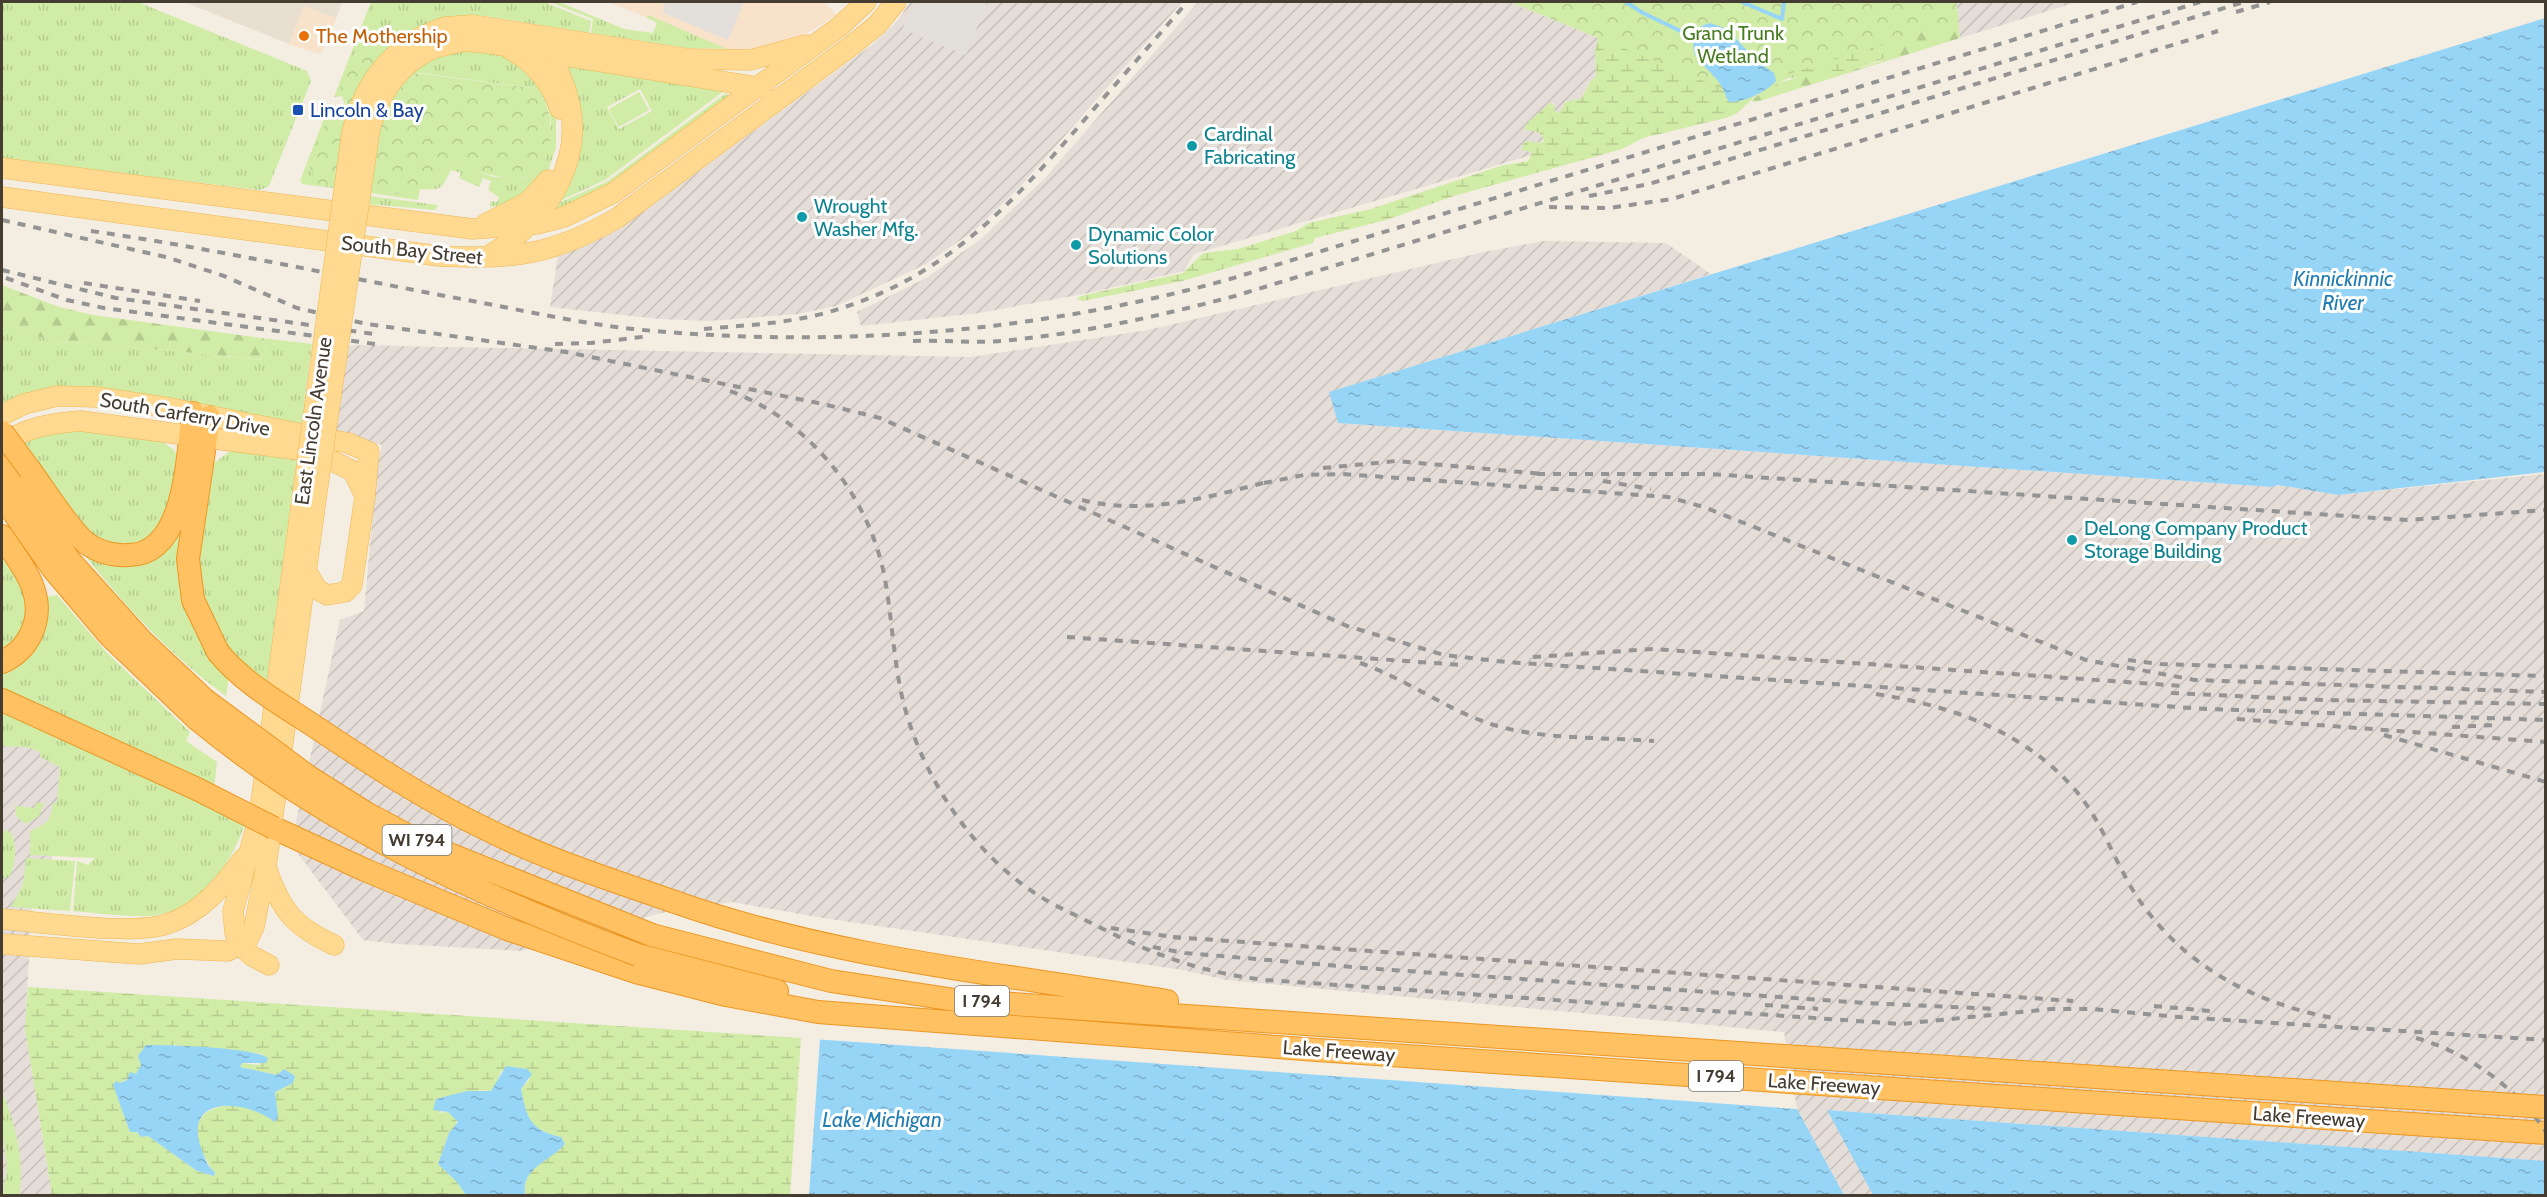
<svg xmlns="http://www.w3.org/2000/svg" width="2547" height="1197" viewBox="0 0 2547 1197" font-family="Cabin,sans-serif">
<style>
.residential{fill:#e8dfd0}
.commercial{fill:#f8e2ca}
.industrial{fill:url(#industrial-furrows)}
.grass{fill:url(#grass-tufts);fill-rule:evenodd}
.forest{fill:url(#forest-firs)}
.wetland{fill:url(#wetland-marsh);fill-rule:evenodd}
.park{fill:url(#park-crowns)}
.pitch{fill:#d1eca6}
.parking{fill:#e3dfdb}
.water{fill:url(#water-ripples)}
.pier{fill:#f3ede2}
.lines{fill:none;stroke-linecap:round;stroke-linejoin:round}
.stream{stroke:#97d5f7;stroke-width:4}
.major-casing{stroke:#efb854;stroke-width:21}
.highway-casing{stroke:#ec9723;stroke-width:24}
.major{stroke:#ffd98f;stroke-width:20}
.highway{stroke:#ffc161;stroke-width:22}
.rail{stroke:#949494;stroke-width:4;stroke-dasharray:8 8;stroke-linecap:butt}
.major-bridge-casing{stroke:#efb854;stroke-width:21;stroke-linecap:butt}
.highway-bridge-casing{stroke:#ec9723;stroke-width:24;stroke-linecap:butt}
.major-bridge{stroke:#ffd98f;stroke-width:20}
.highway-bridge{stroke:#ffc161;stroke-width:22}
.food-dot{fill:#e8710a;stroke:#fff;stroke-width:2}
.transit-dot{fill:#1a4fb4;stroke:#fff;stroke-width:2}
.culture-dot{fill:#0f9aa8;stroke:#fff;stroke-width:2}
.labels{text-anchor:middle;stroke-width:6;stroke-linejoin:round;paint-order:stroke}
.shield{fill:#fff;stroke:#7d7770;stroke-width:1.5}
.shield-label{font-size:18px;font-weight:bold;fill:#453d32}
.park-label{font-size:20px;fill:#487c21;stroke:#fff}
.food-label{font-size:20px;fill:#c56008;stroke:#fff;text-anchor:start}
.transit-label{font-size:20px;fill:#164399;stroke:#fff;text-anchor:start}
.culture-label{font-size:20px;fill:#0d838f;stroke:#fff;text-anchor:start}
.street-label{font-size:20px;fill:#453d32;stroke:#fff}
.water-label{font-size:21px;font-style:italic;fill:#217db2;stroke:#fff}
</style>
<defs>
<pattern id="industrial-furrows" width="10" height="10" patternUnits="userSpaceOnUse" patternTransform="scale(1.5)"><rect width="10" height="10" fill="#e5ded8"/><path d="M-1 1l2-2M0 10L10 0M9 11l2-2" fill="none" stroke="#c6bfba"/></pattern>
<pattern id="grass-tufts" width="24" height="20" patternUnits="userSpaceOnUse" patternTransform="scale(1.5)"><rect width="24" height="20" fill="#d1eca6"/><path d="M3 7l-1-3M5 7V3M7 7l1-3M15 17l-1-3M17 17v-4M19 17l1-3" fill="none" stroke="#b5cb8f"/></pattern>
<pattern id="forest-firs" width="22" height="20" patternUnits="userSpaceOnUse" patternTransform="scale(1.5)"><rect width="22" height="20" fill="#d1eca6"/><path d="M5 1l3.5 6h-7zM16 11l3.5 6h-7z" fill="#b5cb8f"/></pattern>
<pattern id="wetland-marsh" width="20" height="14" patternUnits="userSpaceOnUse" patternTransform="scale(1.5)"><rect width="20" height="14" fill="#d1eca6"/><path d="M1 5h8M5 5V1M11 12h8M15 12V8" fill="none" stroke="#b5cb8f"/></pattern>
<pattern id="park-crowns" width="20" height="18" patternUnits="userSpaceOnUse" patternTransform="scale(1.5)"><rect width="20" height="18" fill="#d1eca6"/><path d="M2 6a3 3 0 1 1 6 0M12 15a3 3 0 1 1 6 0" fill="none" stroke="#b5cb8f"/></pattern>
<pattern id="water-ripples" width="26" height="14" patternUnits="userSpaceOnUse" patternTransform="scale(1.5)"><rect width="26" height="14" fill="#97d5f7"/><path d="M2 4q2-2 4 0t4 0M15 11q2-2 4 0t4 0" fill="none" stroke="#7daec9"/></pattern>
</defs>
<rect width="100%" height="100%" fill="#f3ede2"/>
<path class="residential" d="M185,2H342L336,19L304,6L289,44Z"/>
<path class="commercial" d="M608,2H821L827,4L836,15L798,39L772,47L737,53Z
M304,6L336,19L323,50L319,54L289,44Z"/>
<path class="industrial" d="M910,2H1182L1019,188L975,230L926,264L836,306L798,314L709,321L659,319L550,307L558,255L617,230L646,210L872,45L898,20Z
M1198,2H1510L1598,38L1595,51L1596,76L1590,82L1581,99L1566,102L1559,113L1555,112L1554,104L1551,102L1526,124L1525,129L1536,130L1544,137L1541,143L1526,141L1525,151L1532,152V155L1194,254L1184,271L1089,293L979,313L861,326L857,312L926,278L981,239L1045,178Z
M1956,2H2077L1960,38Z
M1544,241L1666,243L1711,274L1330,392L1338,423L2272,487L2281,485L2338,495L2545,474V1161L1828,1110L1873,1195H1844L1797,1109L1784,1032L1226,980L1183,970L823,918L732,902L661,913L521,951L398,944L363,940L296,851L295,827L340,620L364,611L377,469L382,445L335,433L347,345L971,357L1148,330L1484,252Z
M2,738L43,749L110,794L57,804L49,891L32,905L25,1028L52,1195H2Z"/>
<path class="grass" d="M2,2H138L307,71L311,81L269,186L260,190L2,159Z
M371,2H544L591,21L589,33L485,16H464L443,20L412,31L387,48L353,55L345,105L342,96L334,97Z
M550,2H559L624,29L653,33L657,23L647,18L648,15L727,49L685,48L591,33L593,19Z
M467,49L499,54L522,64L554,108L556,120V148L548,171L532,191L502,205L490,207L491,201L497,202L499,197L488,190L491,181L483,178L479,187L459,178L461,173L451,170C441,190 442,190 420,189L418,200L370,193V190C414,196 422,187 457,163L493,177L527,178C548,142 562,130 539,89L413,72L435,59Z
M563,64L728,88L605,180L557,202L565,186ZM640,89L652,111L619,129L607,107Z
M726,93L729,97L611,185L550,212V207L608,181Z
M330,103L342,111L318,183L334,186V188L302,184L300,181Z
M369,196L438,205L435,210L368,204Z
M2,322L53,342L112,345L262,360L266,350L261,338L312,344L301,428L159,399L2,407Z
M70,428L159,440L174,450L178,458L174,504L153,538L114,548L89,535L19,443L31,437Z
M241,451L297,458L266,688L229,656L201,591L197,563L213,464L229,452Z
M181,523L185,527L182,555L229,676L226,696C170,655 122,603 79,548L115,561Z
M2,546L24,582L29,626L2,655Z
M57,595L107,653L190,732L186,741L217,762L214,790L2,690V669L44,597Z
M2,708L245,823C232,865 196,914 147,916C123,917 97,913 73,911L77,861L88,865L95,858L30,855V831C46,824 51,822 53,803H57L60,767L40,757V752L27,747L2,746Z
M36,803H44L39,816L26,824L16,816L15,806L35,808Z
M7,830C19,837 16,867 9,877L2,879V832Z
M26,858L75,861L70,911L11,907L23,885Z
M2,1091C15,1124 25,1160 19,1195H3L7,1167L2,1129Z"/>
<path class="forest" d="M1956,2L1960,38L1756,102L1752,101C1768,81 1805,76 1829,71C1836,70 1845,72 1852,70C1862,67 1873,64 1883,60L1874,50L1861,52L1854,49Z
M2,285L59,307L93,315L261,338L266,350L263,360L112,345L53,342L2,322Z"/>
<path class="wetland" d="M1598,38L1854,49C1865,53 1877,47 1885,56L1883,59L1850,71H1829L1808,77L1788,78L1757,95L1737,113L1729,117L1643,138L1622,149L1454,196L1386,220L1315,238L1313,243L1182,281L1083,301L1076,299L1081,296L1183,273L1203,253L1238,249L1296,231L1309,223L1371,209L1500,166L1528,161L1532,152L1522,150L1523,144L1526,141L1541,143L1544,141C1542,129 1532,132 1524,129L1526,124L1551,102L1555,107V112L1559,113L1566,102L1582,98L1590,82L1596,76L1595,51Z
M28,987L801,1038L790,1195H525C522,1172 542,1160 560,1150L561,1137C531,1130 526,1119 521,1089L530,1079L501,1071L495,1088L491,1091L479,1090L438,1113L448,1112L457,1118L456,1127L449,1133L438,1164L458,1182L466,1195H52L25,1028ZM174,1045L263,1054L259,1065L242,1063L240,1067L277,1075L293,1083L275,1092V1122C267,1117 260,1110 251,1108C229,1101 193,1107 197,1137C199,1151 210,1163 214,1176L197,1171L148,1136L141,1137L137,1132H130L116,1090L120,1083L136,1074L141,1065Z"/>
<path class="park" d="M1510,2H1956L1959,21L1731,92Z
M392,47L415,73L539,89C555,117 555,147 538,175C508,183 485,174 457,163L420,188L396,194L318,184L309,165L328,117L342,111L347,101L339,92L353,55Z"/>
<path class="pitch" d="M639,92L649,110L619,127L609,109Z"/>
<path class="parking" d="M664,2H744L728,40L663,13Z
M917,2H987L966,55L902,29Z"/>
<path class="water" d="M2545,18V472L2338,495L2278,485L2272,487L1338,423L1329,392Z
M1710,23L1727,29L1758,62L1774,73L1776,81C1767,92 1742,103 1729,102C1725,96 1724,88 1718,81C1702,61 1682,55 1701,26Z
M813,1039L1797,1109L1844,1195L801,1196Z
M146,1045C168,1045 253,1047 268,1058L266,1063H242L240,1067L277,1075L284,1069L295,1076L293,1083L275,1092L278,1117L275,1122C242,1097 179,1096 203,1153C206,1161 208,1167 215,1172L214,1176L197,1171L148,1136L141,1137L137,1132H130L113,1085L116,1081L120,1083L127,1080L130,1072L136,1074L141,1065L138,1056Z
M506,1066L527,1069L532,1074L521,1089C527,1120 531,1130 561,1137L565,1144C550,1162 521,1167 525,1195H466L457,1182L438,1164L449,1133L458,1122L448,1112L433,1110L436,1099L467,1091H491Z
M1827,1110L2545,1161V1195H1873Z"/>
<path class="pier" d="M810,1038L820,1039L809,1195L798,1196Z"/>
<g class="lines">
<path class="stream" d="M1626,2L1643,13L1695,38
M1742,2L1782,19L1784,2"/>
<g class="major-casing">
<path id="major" d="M425,35L445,27L473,25L689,59L750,60L806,45
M434,48L463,41L486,43L763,88
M511,50C534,62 552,84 560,109
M2,168L473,229L537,224L564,217L613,193L839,27L866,2
M2,197L439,256C512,260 553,255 617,218L851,46L877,25L896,2
M485,224L528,202L548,180
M487,257C548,220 591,157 564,85C558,71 555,56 543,45
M2,415L24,404L57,396L96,397L170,408L348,443L369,452L365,496L352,585L345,592L327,595L317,589L307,572
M2,444C26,427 52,423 81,421L314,452L353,471L365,496
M267,870C282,912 294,926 334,945
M2,919C42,922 132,936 167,924C201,913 223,886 243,859
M2,944L139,954L177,949L228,951L248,939L254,927L266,867L316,499
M269,965L252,956L241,946L235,933L233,911L259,817L302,499"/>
</g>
<g class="highway-casing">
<path id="highway" d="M209,417L188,559L193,600L218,652
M2,467L70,561L142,641L205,700
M30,470C45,490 68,528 86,543C100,553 113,556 129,555C187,554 187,454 193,413
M2,496L53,569L109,635L197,719
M2,536C22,566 49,596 31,634C25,647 15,656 2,662
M2,700L197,789
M274,828L365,870L507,929L636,972L726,995L818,1012L1317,1050L2546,1133
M675,902C833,958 1002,974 1167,1001
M652,935L831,981L955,1000L1320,1025
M638,955L777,991"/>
</g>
<use href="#major" class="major"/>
<use href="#highway" class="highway"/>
<path class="rail" d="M2236,12L2270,2
M1589,196L1649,184L2244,2
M1549,207L1609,208L1672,199L2218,31
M2,220L166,257L224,276L297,308L367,324L566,352L823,404L880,418L1347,626L1444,655L1506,662L2207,709L2546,720
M91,231C217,249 342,277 467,300C522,310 577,323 633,329C833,349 1036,333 1230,279L2137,2
M2,270L116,298L374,334
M6,278L67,300L104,308L383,345
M84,283L200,301
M704,329C745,325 785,324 825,313C943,281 1010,206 1086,118C1120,79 1154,41 1187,2
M913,341C942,340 972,343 1001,341C1080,334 1159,316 1235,296L2200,2
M555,344L591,343L650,336
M730,391C808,420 867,493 884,574C893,620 893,667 906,712C928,788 981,864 1051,903C1068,912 1086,920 1103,929C1159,957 1204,973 1266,980L1901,1024L2051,1009H2093L2179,1017L2546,1040
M1323,468L1396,461L1544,474
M1537,474H1709L2407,520L2546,510
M1603,481L1651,489
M1264,483L1304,475L1342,474L1668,497L1704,507L2086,660L2195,680L2546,692
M1082,500C1146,516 1208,497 1271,481
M1067,637L1462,665
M1533,657L1653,649L2183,686
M2128,660L2160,664L2546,676
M1360,663C1407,679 1446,710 1494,725C1544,740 1602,737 1654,741
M2171,693L2323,700L2546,704
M1876,694C1954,706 2030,733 2081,797C2103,826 2115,861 2134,892C2180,965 2256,1005 2339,1019
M2237,719L2546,742
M2452,727L2497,725
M2384,735L2546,782
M1111,928L1180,938
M1173,937L2073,1001
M1153,947L1185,953L1364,968L1865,1003L1997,1009
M1765,1005L1818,1009
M2154,1006L2211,1011
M2416,1038C2467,1052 2517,1088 2546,1132"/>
<g class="major-bridge-casing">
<path id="major-bridge" d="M302,499L352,132C363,88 384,56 425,35
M316,499L370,128C381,91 399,64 434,48"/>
</g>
<g class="highway-bridge-casing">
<path id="highway-bridge" d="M2,432L30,470
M218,652C242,682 279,703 311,724C368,762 427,801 488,830C548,860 612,880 675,902
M205,700L309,777L366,813L424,844L652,935
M197,719C327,827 481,896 638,955
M197,789L274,828
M1320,1025L2546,1107"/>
</g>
<use href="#major-bridge" class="major-bridge"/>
<use href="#highway-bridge" class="highway-bridge"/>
</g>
<circle class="food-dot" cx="304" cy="36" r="6"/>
<rect class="transit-dot" x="292" y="104" width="12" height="12" rx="3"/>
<g class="culture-dot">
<circle cx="1192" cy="146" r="6"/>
<circle cx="802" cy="217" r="6"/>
<circle cx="1076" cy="245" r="6"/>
<circle cx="2072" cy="540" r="6"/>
</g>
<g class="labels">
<g class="shield">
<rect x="382.5" y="825" width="69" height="30" rx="4.5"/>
<rect x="955" y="986" width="54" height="30" rx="4.5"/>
<rect x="1689" y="1061" width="54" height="30" rx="4.5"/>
</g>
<g class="shield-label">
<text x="417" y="846">WI 794</text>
<text x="982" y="1007">I 794</text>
<text x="1716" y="1082">I 794</text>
</g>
<g class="park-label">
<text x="1733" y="40">Grand Trunk<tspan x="1733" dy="23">Wetland</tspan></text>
</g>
<g class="food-label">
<text x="316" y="43">The Mothership</text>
</g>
<g class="transit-label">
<text x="310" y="117">Lincoln &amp; Bay</text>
</g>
<g class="culture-label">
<text x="1204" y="141">Cardinal<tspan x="1204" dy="23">Fabricating</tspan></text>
<text x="814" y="213">Wrought<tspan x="814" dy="23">Washer Mfg.</tspan></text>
<text x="1088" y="241">Dynamic Color<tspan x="1088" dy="23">Solutions</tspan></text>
<text x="2084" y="535">DeLong Company Product<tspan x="2084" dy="23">Storage Building</tspan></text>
</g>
<g class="street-label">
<text transform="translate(412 250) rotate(6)" y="7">South Bay Street</text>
<text transform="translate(185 414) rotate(10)" y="7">South Carferry Drive</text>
<text transform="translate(313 421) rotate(-82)" y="7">East Lincoln Avenue</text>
<text transform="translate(1339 1051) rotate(4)" y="7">Lake Freeway</text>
<text transform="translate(1824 1084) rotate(4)" y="7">Lake Freeway</text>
<text transform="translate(2309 1117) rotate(4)" y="7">Lake Freeway</text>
</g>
<g class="water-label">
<text x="2343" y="286">Kinnickinnic<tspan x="2343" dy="24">River</tspan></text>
<text x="882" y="1127">Lake Michigan</text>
</g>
</g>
<rect width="2547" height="1197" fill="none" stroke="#453d32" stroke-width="6"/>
</svg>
